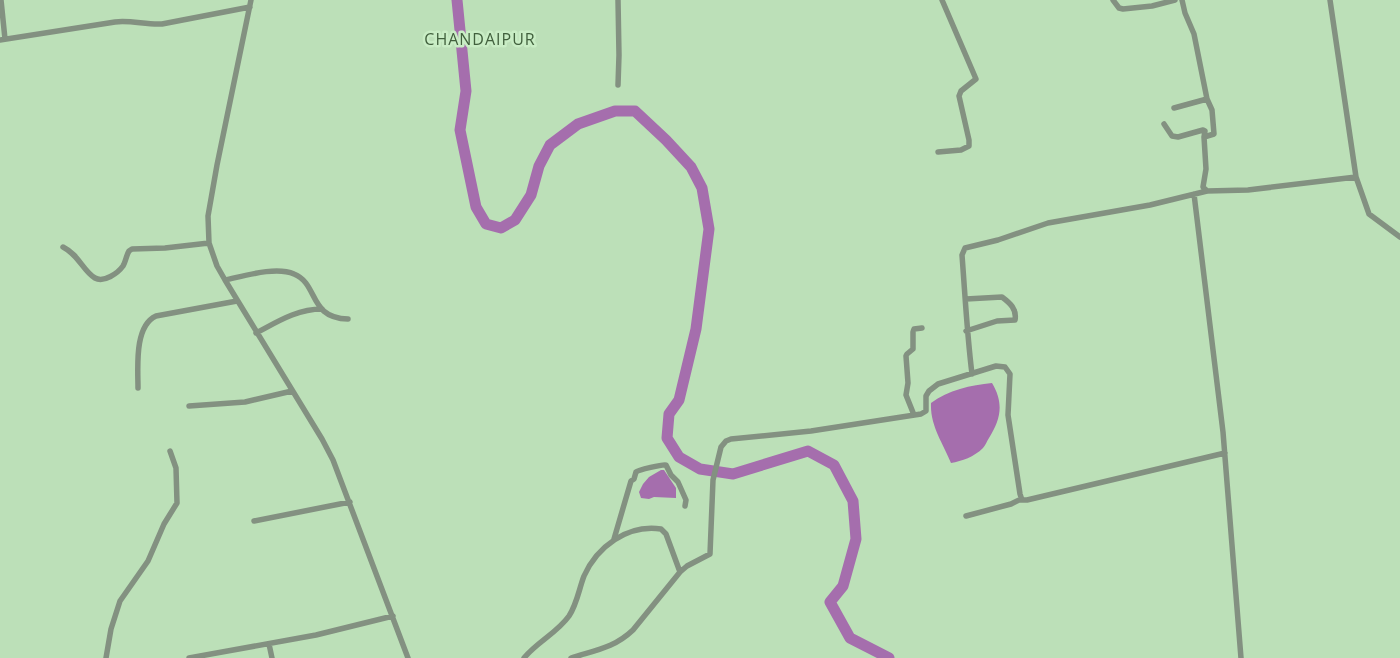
<svg xmlns="http://www.w3.org/2000/svg" width="1400" height="658" viewBox="0 0 1400 658" font-family="'Open Sans',sans-serif">
<style>
.water{fill:#a56ead}
.lines{fill:none;stroke-linecap:round;stroke-linejoin:round}
.river{stroke:#a56ead;stroke-width:11}
.street{stroke:#839181;stroke-width:5.5}
.labels{text-anchor:middle;stroke-width:5;stroke-linejoin:round;paint-order:stroke}
.quarter-label{font-size:16px;letter-spacing:1px;fill:#41603d;stroke:#c9edc5}
</style>
<rect width="100%" height="100%" fill="#bce0b8"/>
<path class="water" d="M992,383C1004,403 1001,419 989,438C987,441 985,446 983,448C974,457 962,461 951,463C943,443 930,426 931,403C948,390 971,385 992,383Z
M661,470H664L676,488V498L654,497L649,499L641,498L639,492L643,484L649,477Z"/>
<g class="lines">
<path class="river" d="M457,0L466,91L460,130L476,207L486,224L501,228L515,220L531,195L539,166L550,145L578,124L615,111H635L666,140L691,167L702,188L709,229L696,329L679,400L669,414L667,438L679,457L700,469L733,474L808,451L834,465L853,501L856,539L843,586L830,602L850,638L889,658"/>
<path class="street" d="M1,0L5,39
M251,0L217,165L208,216L209,243L217,266L225,280L322,439L333,460L408,658
M1113,0L1119,8L1123,9L1152,6L1175,0
M1182,0L1185,13L1194,34L1207,99L1212,110L1214,134L1204,137L1206,169L1203,187L1207,191
M1330,0L1356,177L1369,214L1400,237
M0,40L115,22C131,20 146,25 162,24L250,7
M618,85L619,55L618,0
M1174,108L1207,99
M1164,124L1172,136L1178,137L1203,130L1205,131L1204,137
M938,152L961,150L969,146V140L959,96L961,91L976,79L942,0
M1194,194L1223,432L1241,658
M63,247C79,255 83,271 95,278C104,283 118,273 123,266C126,261 126,256 129,251L132,249L165,248L209,243
M225,280C244,276 276,266 294,274C319,284 308,318 348,319
M966,299L1002,297C1010,303 1017,309 1015,320L997,321L966,331
M256,333C277,322 297,309 322,309
M972,374C967,334 965,294 962,255L965,248L998,240L1048,223L1150,205L1207,191L1248,190L1356,177
M138,388C138,368 134,326 156,316L237,301
M189,406L245,402L292,391
M914,415L906,395L908,383L906,356L907,354L913,349V332L914,329L922,328
M966,516L1011,504L1021,499
M254,521L350,502
M614,539L631,481L634,479L636,472C638,470 663,464 666,465L671,475L678,482L686,500L685,506
M269,644L272,658
M106,658L111,629L120,601L148,561L164,524L177,503L176,468L170,451
M189,658L316,635L393,616
M524,658C537,642 557,633 569,616C577,604 579,589 584,576C597,547 627,524 661,529L666,534L680,572
M571,658C596,650 614,648 633,630L680,572L687,566L710,554L713,480L721,447L726,441L731,439L811,431L921,414L926,411V396L929,391L938,384L996,366L1005,367L1010,374L1008,415L1020,494L1022,500H1027L1225,453"/>
</g>
<g class="labels">
<g class="quarter-label">
<text x="480" y="45">CHANDAIPUR</text>
</g>
</g>
</svg>
